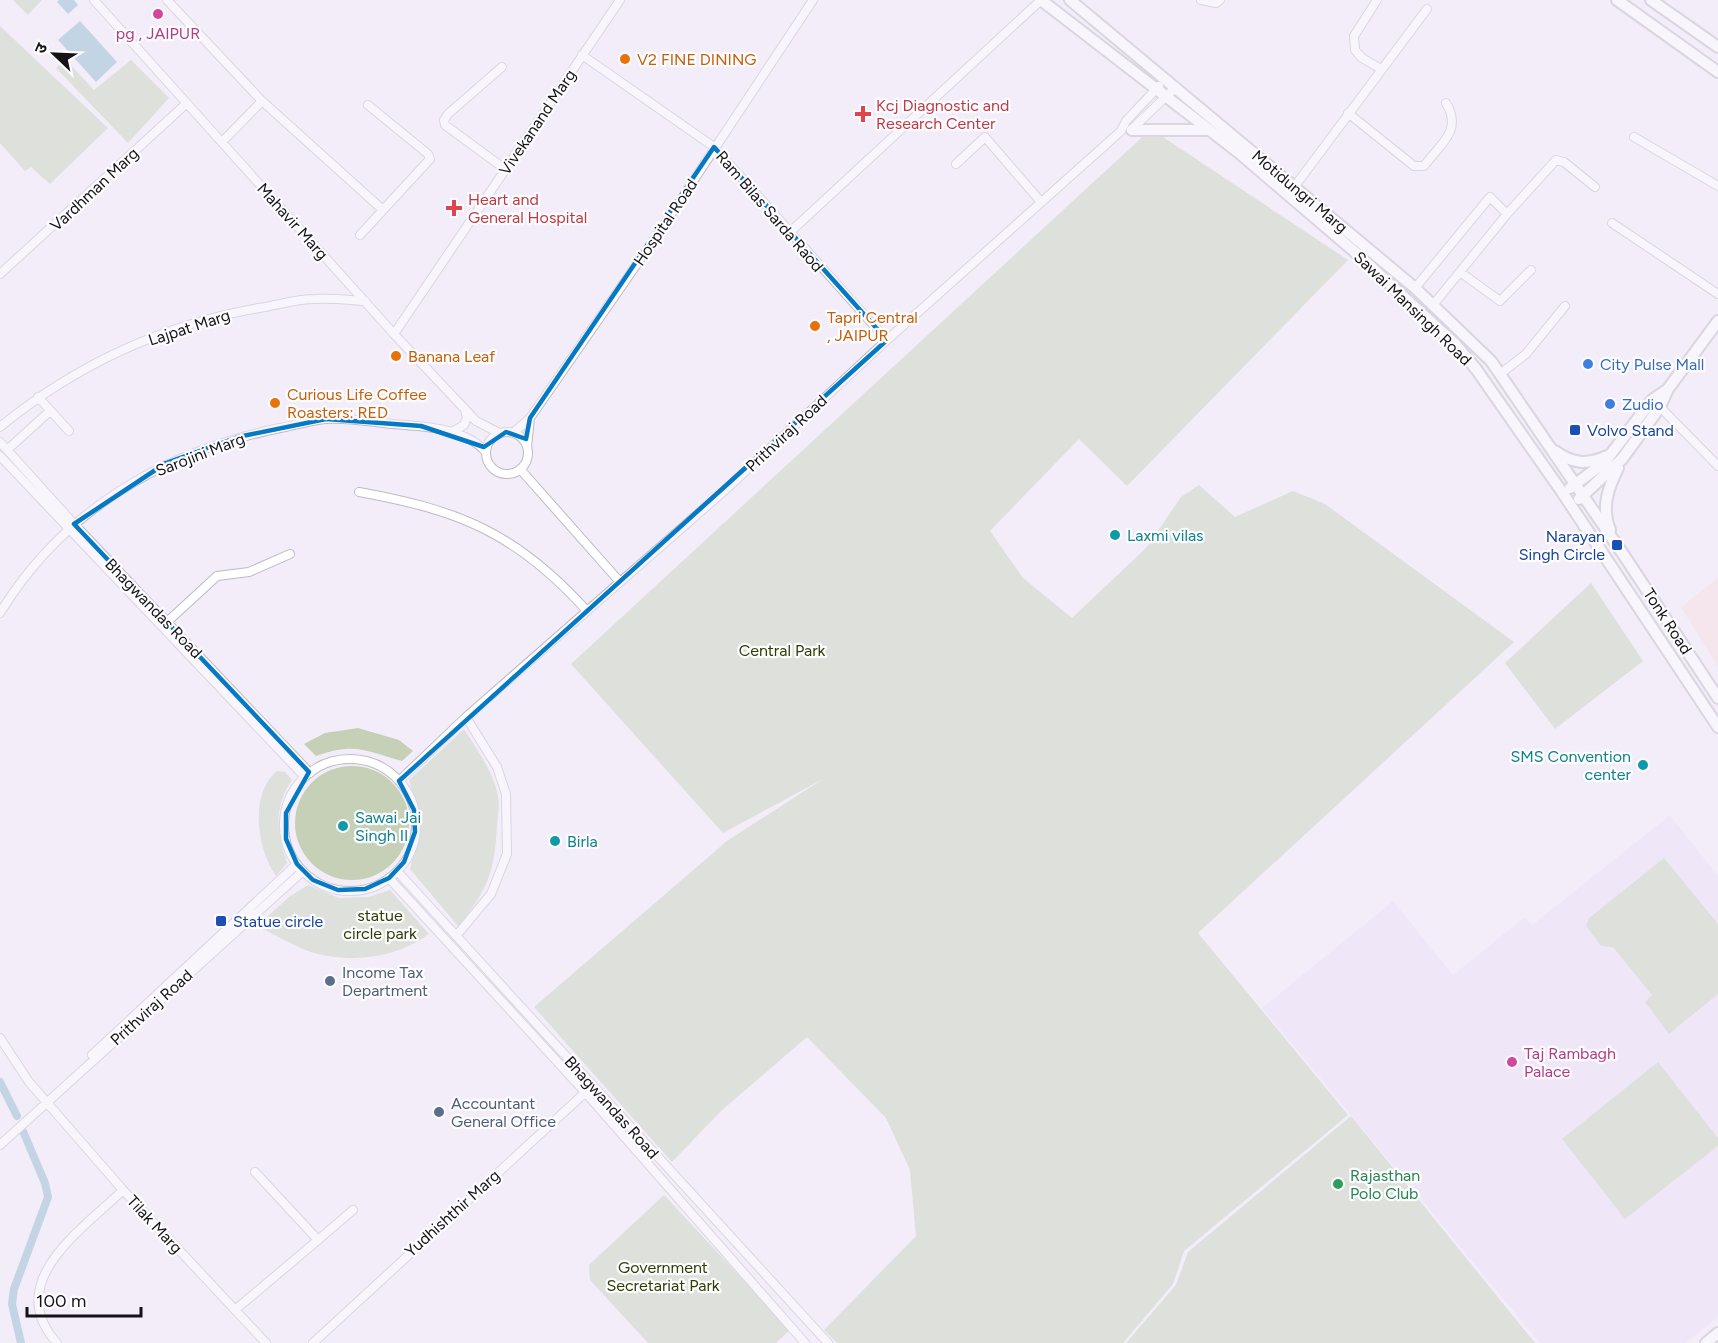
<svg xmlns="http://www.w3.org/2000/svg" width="1718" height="1343" viewBox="0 0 1718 1343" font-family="Figtree,'Noto Sans Devanagari',sans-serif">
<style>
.commercial{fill:#ebe1f6}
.education{fill:#f9dedf}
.green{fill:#c5d0b6}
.water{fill:#8ab8ca}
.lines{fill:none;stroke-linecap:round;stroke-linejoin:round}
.canal{stroke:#8ab8ca;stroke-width:8}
.minor-casing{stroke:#beb9c4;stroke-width:10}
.major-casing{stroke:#beb9c4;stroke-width:14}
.minor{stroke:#fff;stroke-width:8}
.major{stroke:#fff;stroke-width:10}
.marked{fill:none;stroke:#057ac4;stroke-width:4.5;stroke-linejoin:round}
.hotel-dot{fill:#d1479c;stroke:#fdfcff;stroke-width:2}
.food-dot{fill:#e8710a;stroke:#fdfcff;stroke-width:2}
.health-dot{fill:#e0444e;stroke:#fdfcff;stroke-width:2}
.shop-dot{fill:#3f7fe0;stroke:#fdfcff;stroke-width:2}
.transit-dot{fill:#1a4fb4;stroke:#fdfcff;stroke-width:2}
.culture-dot{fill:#0f9aa8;stroke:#fdfcff;stroke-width:2}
.service-dot{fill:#5c6f8a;stroke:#fdfcff;stroke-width:2}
.leisure-dot{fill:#2e9e5b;stroke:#fdfcff;stroke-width:2}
.labels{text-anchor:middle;stroke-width:4.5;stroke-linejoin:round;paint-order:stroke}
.hotel-label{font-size:16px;fill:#b23c85;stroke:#fdfcff}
.food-label{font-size:16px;fill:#c56008;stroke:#fdfcff;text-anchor:start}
.health-label{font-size:16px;fill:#be3a42;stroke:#fdfcff;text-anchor:start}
.street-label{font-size:16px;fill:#151317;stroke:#fdfcff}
.shop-label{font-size:16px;fill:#366cbe;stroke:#fdfcff;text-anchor:start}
.transit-label{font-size:16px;fill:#164399;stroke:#fdfcff;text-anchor:start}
.culture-label{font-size:16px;fill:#0d838f;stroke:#fdfcff;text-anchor:start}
.park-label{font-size:16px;fill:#2d3e00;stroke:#fdfcff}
.service-label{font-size:16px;fill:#4e5e75;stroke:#fdfcff;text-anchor:start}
.leisure-label{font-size:16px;fill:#27864d;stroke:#fdfcff;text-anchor:start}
</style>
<rect width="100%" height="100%" fill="#f3edf9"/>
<path class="commercial" d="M1670,815L1718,876V1317L1686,1343H1540L1262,1008L1393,901L1453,975L1525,917L1532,925Z"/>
<path class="education" d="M1718,578V667L1681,607Z"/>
<path class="green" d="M13,0H42L28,15Z
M0,26L108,128L50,184L31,167L25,171L0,143Z
M65,59L94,90L131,60L169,98L128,143L56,68Z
M1151,129L1348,260L1127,486L1079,439L990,531L1023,578L1072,618L1147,547L1181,497L1199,485L1235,517L1293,491L1325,504L1514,642L1198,933L1348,1115L1184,1251L1173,1284L1123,1343H837L824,1330L916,1236L910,1170L886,1118L807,1037L721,1111L672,1162L534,1007L727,841L823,779L723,833L571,664Z
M1591,583L1643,661L1555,729L1505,663Z
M358,728L399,740L413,751L402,761C366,751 354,742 316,756L304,744L325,733Z
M464,729C477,750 493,771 498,796C500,805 498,815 497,824C495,871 488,890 458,926L410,869L419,830V814L409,780Z
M295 823a57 57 0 1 1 114 0a57 57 0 1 1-114 0Z
M277,771L285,772L292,780C273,808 277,833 287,863L276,876C257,850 249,793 277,771Z
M1664,858L1718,924V994L1669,1034L1645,1002L1652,995L1613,947L1601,946L1586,926L1589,918Z
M308,885L339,898L368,897L390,890L429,934C395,959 347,964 308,951C290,944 274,934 257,926L289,897Z
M1658,1062L1718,1138V1146L1625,1219L1562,1139Z
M1351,1116L1535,1343H1126L1176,1285L1188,1252Z
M664,1195L790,1330L776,1343H648L590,1280L589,1265Z"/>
<path class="water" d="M59,0H74L78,5L68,14L57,2Z
M80,21L117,62L96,82L58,40Z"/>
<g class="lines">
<path class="canal" d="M0,1082L17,1116
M21,1343L12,1304L14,1289L48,1197L45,1183L22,1129"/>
<g class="minor-casing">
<path id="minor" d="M94,0L394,334L476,421L499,433
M167,0L262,101L383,210
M1201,0L1216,3L1220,0
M1377,0L1354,36L1355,50L1362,58L1381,69
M582,55L714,147L887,340
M502,67L448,114L444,120L445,125L505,169
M1348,113L1414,166H1424C1440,144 1463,131 1446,103
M1131,130L1176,87
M1634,137L1718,186
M222,142L262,101
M956,164L985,137L1041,202
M1295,186L1427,9
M1612,223L1718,294
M789,233L1041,0
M360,235L430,159L428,154L368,105
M1460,272L1500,301L1531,270
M0,274L187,103
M1415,288L1490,197L1507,214
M1433,305L1507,214L1556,160L1564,162L1595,187
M394,334L620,0
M1500,374L1526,354L1565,306
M38,397L69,431
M1660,407L1718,466
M0,427C77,364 167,323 265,307C281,304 298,299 315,299C331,298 349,300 365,301
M452,432L464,425L467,418L465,410
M486 453a21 21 0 1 1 42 0a21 21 0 1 1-42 0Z
M513,433L530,418
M0,442L74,524L310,773
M527,447L530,418L662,228L813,0
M7,450L50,411
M0,456L305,777
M520,469L620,582
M359,492C459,510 517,533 587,611
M0,613C63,510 163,452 280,428C295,425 310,421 325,419C346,417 371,422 393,424C424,426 465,428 486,452
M167,622L217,576L249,572L290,554
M284 825a66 66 0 1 1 132 0a66 66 0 1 1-132 0Z
M399,781L466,717L724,491L887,340L1121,131L1126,121L1159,86
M397,871L828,1343
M389,878L585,1092L805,1343
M456,936L491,894L507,854L506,794L497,767L466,717
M0,1038L29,1082L123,1190L266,1343
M92,1055L297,864
M0,1145L303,871
M318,1240L353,1210
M235,1310L318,1240L255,1172
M57,1343C2,1282 82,1230 123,1190
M313,1343L589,1089"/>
</g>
<g class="major-casing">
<path id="major" d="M1041,0L1238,152L1355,252L1456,345L1476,369L1562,492L1718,727
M1070,0L1415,288L1491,361L1625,557L1718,698
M1617,0L1718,72
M1651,0L1718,47
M1132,130H1208
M1555,451C1573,464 1587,465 1607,456
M1570,488L1604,463L1652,400L1668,389
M1579,499L1622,459L1660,407L1668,389L1718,321
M1610,530C1601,508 1608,488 1618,468
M1706,1343L1718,1333"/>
</g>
<use href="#minor" class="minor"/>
<use href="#major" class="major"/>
</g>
<path d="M0 0H1718V1343H0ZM714,147L887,340L399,781L414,810L415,832L404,862L389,878L365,889L338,890L313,880L297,864L286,839V813L309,772L74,524L166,463L238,437L326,419L421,426L484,447L506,432L526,439L530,418Z" fill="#f3edf9" fill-opacity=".55" fill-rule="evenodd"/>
<path class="marked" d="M714,147L887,340L399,781L414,810L415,832L404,862L389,878L365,889L338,890L313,880L297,864L286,839V813L309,772L74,524L166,463L238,437L326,419L421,426L484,447L506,432L526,439L530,418Z"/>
<g class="hotel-dot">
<circle cx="158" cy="14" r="6"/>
<circle cx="1512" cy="1062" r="6"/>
</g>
<g class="food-dot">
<circle cx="625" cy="59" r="6"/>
<circle cx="815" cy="326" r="6"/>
<circle cx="396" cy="356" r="6"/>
<circle cx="275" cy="403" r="6"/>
</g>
<g class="health-dot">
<path d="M860 105h6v6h6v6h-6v6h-6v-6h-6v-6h6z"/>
<path d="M451 199h6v6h6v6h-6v6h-6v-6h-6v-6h6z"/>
</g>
<g class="shop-dot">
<circle cx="1588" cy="364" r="6"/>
<circle cx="1610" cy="404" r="6"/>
</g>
<g class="transit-dot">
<rect x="1569" y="424" width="12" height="12" rx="3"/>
<rect x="1611" y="539" width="12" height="12" rx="3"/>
<rect x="215" y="915" width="12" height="12" rx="3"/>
</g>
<g class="culture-dot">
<circle cx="1115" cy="535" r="6"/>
<circle cx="1643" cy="765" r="6"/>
<circle cx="343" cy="826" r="6"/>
<circle cx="555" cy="841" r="6"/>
</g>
<g class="service-dot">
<circle cx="330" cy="981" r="6"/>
<circle cx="439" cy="1112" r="6"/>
</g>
<circle class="leisure-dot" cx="1338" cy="1184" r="6"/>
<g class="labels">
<g class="hotel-label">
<text x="158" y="39">pg , JAIPUR</text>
<text x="1524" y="1059" text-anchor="start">Taj Rambagh<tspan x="1524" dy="18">Palace</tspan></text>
</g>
<g class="food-label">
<text x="637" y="65">V2 FINE DINING</text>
<text x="827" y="323">Tapri Central<tspan x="827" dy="18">, JAIPUR</tspan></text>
<text x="408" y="362">Banana Leaf</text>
<text x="287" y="400">Curious Life Coffee<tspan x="287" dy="18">Roasters: RED</tspan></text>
</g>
<g class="health-label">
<text x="876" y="111">Kcj Diagnostic and<tspan x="876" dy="18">Research Center</tspan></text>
<text x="468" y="205">Heart and<tspan x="468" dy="18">General Hospital</tspan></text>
</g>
<g class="street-label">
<text transform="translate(537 122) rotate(-56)" y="6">Vivekanand Marg</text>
<text transform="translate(94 189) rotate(-43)" y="6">Vardhman Marg</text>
<text transform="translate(1300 191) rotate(40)" y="6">Motidungri Marg</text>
<text transform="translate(770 211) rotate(49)" y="6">Ram Bilas Sarda Raod</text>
<text transform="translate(293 221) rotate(48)" y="6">Mahavir Marg</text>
<text transform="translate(665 222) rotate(-56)" y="6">Hospital Road</text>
<text transform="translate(1413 308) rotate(44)" y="6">Sawai Mansingh Road</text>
<text transform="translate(189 327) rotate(-18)" y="6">Lajpat Marg</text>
<text transform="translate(786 433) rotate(-43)" y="6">Prithviraj Road</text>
<text transform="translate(200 454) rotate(-21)" y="6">Sarojini Marg</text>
<text transform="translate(154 608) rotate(46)" y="6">Bhagwandas Road</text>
<text transform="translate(1668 621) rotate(57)" y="6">Tonk Road</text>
<text transform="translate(151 1007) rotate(-42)" y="6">Prithviraj Road</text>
<text transform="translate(612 1107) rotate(48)" y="6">Bhagwandas Road</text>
<text transform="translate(452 1213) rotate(-42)" y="6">Yudhishthir Marg</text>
<text transform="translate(155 1224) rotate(47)" y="6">Tilak Marg</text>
</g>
<g class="shop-label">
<text x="1600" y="370">City Pulse Mall</text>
<text x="1622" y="410">Zudio</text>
</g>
<g class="transit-label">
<text x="1587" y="436">Volvo Stand</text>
<text x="1605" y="542" text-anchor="end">Narayan<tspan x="1605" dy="18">Singh Circle</tspan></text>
<text x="233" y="927">Statue circle</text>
</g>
<g class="culture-label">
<text x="1127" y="541">Laxmi vilas</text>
<text x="1631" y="762" text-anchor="end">SMS Convention<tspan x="1631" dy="18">center</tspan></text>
<text x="355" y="823">Sawai Jai<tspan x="355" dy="18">Singh II</tspan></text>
<text x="567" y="847">Birla</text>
</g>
<g class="park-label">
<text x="782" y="656">Central Park</text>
<text x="380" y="921">statue<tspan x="380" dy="18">circle park</tspan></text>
<text x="663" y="1273">Government<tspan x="663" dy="18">Secretariat Park</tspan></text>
</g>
<g class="service-label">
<text x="342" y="978">Income Tax<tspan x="342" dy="18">Department</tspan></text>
<text x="451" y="1109">Accountant<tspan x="451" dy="18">General Office</tspan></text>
</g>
<g class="leisure-label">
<text x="1350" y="1181">Rajasthan<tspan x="1350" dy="18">Polo Club</tspan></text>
</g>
</g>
<g transform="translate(54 54) rotate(293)" stroke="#fdfcff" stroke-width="4.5" paint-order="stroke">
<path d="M0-4.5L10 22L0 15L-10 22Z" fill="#151317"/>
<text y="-9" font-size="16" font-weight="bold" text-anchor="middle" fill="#151317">उ</text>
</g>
<path d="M27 1307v9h114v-9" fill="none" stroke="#151317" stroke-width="3"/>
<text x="36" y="1307" font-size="18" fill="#151317" stroke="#fdfcff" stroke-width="4.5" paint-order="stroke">100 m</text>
</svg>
